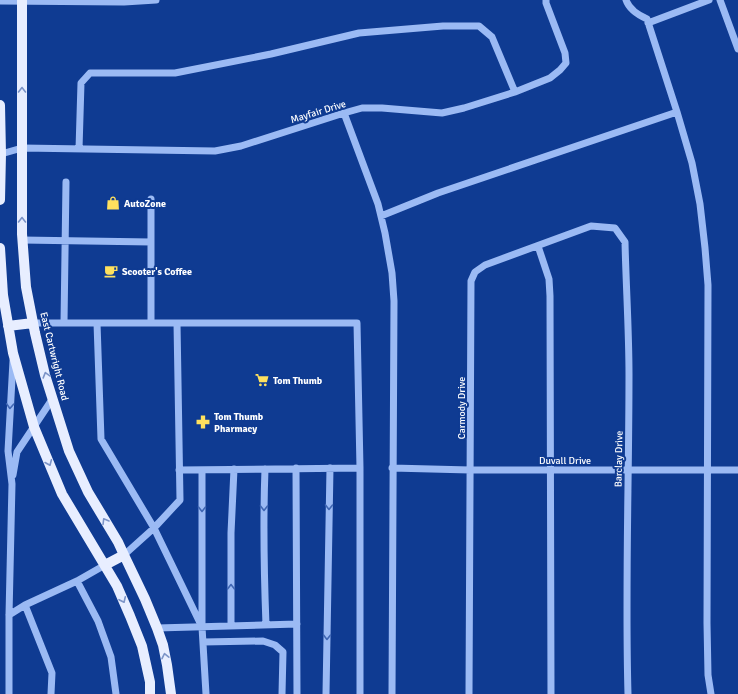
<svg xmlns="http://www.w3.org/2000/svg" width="738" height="694" viewBox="0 0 738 694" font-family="Signika,sans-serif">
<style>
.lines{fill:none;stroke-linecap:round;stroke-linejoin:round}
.minor{stroke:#9bbaf4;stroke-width:7}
.major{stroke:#e8eeff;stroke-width:10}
.oneway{stroke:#7c94c8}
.oneway2{stroke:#4067b4}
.labels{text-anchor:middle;stroke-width:4;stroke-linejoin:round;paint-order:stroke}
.street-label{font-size:10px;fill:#fff;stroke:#0f3b92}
.poi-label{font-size:10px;font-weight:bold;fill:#fff;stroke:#0f3b92;text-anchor:start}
</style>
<rect width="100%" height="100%" fill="#0f3b92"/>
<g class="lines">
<path class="minor" d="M626,0C629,9 638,15 647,19L677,112L692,163L700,204L705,248L708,285L707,623L708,675L711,694
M720,0L738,49
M0,1L124,2L156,0
M648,23L709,0
M344,113L378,204L385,233L392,273L394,301L392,694
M79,149L81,83L90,73H175L271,54L359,33L443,26H479L492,37L515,92
M1,154L22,148L215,151L241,146L344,113L362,108H382L442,113L464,108L515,92L550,78L560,70L566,63L565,53L546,3V0
M381,216L438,193L677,112
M22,240L151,242
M538,246L549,279L550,296L551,694
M33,323H357L360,468V694
M64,323L66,182
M97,323L101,439L154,528L202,627L206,694
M151,323V199
M296,468L297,694
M392,468L470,470H738
M265,469C263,521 264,573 266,625
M179,470L360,468
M202,470V625
M13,475L17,452L53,398
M124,555L154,528L180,500L177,323
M77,581L98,621L111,657L116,694
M25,605L52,673L51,694
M9,615L25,605L77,581L105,565
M231,626V533L234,469
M157,628L297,624
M203,642L263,641L275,645L283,652L282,694
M9,694V615L12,484L8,451L13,361
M326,694L330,468
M469,694L471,281L475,272L485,265L591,226L615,228L625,242C626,286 629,331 629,375C629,481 625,588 628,694"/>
<path class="major" d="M22,0V234L26,287L35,333L45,375L69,451L88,492L118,542L124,555L145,599L157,628L163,645L167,665L171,694
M0,105L1,154L0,200
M0,248L3,295L13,353L34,427L62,494L117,586L130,616L142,646L150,682V694
M8,326L33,323
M105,565L124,555"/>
</g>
<defs><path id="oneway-chevron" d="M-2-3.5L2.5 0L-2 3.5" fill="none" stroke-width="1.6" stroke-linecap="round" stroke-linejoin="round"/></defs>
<g class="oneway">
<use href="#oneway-chevron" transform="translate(22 90) rotate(-90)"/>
<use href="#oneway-chevron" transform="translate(22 220) rotate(-90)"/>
<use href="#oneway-chevron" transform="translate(46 375) rotate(-106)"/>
<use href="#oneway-chevron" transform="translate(49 463) rotate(67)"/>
<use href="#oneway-chevron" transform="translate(105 521) rotate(-121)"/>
<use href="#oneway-chevron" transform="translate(123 600) rotate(65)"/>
<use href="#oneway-chevron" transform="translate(165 656) rotate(-102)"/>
</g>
<g class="oneway2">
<use href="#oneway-chevron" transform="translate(10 406) rotate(93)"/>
<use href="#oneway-chevron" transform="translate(329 507) rotate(91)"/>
<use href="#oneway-chevron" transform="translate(264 508) rotate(90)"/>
<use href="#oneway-chevron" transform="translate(202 509) rotate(90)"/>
<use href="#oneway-chevron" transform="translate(231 587) rotate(-90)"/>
<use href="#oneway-chevron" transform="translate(327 637) rotate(91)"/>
</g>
<defs>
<g id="shop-bare" transform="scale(1.08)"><path d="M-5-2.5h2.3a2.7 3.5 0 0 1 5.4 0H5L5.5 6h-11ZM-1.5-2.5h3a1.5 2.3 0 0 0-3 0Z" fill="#ffe15e" stroke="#0f3b92" stroke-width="2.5" paint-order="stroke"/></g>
<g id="cafe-bare" transform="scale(1.08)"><path d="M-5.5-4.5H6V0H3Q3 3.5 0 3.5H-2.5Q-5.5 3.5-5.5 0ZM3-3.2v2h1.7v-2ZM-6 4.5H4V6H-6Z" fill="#ffe15e" stroke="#0f3b92" stroke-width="2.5" paint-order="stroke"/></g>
<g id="supermarket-bare" transform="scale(1.08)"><path d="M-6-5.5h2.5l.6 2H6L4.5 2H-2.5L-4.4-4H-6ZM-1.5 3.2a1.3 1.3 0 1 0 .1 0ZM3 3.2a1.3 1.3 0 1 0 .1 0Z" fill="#ffe15e" stroke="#0f3b92" stroke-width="2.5" paint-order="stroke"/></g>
<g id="pharmacy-bare" transform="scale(1.08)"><path d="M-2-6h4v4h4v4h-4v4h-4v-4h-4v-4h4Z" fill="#ffe15e" stroke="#0f3b92" stroke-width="2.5" paint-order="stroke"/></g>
</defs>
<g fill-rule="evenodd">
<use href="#shop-bare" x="113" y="203"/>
<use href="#cafe-bare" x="111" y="271"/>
<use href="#supermarket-bare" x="262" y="380"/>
<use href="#pharmacy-bare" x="203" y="422"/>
</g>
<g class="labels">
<g class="street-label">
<text transform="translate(318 111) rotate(-17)" y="4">Mayfair Drive</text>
<text transform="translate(55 356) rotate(76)" y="4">East Cartwright Road</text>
<text transform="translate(461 408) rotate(-90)" y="4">Carmody Drive</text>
<text transform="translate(618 459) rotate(-89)" y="4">Barclay Drive</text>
<text x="565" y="464">Duvall Drive</text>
</g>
<g class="poi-label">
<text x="124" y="207">AutoZone</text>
<text x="122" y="275">Scooter's Coffee</text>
<text x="273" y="384">Tom Thumb</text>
<text x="214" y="420">Tom Thumb<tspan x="214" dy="12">Pharmacy</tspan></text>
</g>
</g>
</svg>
